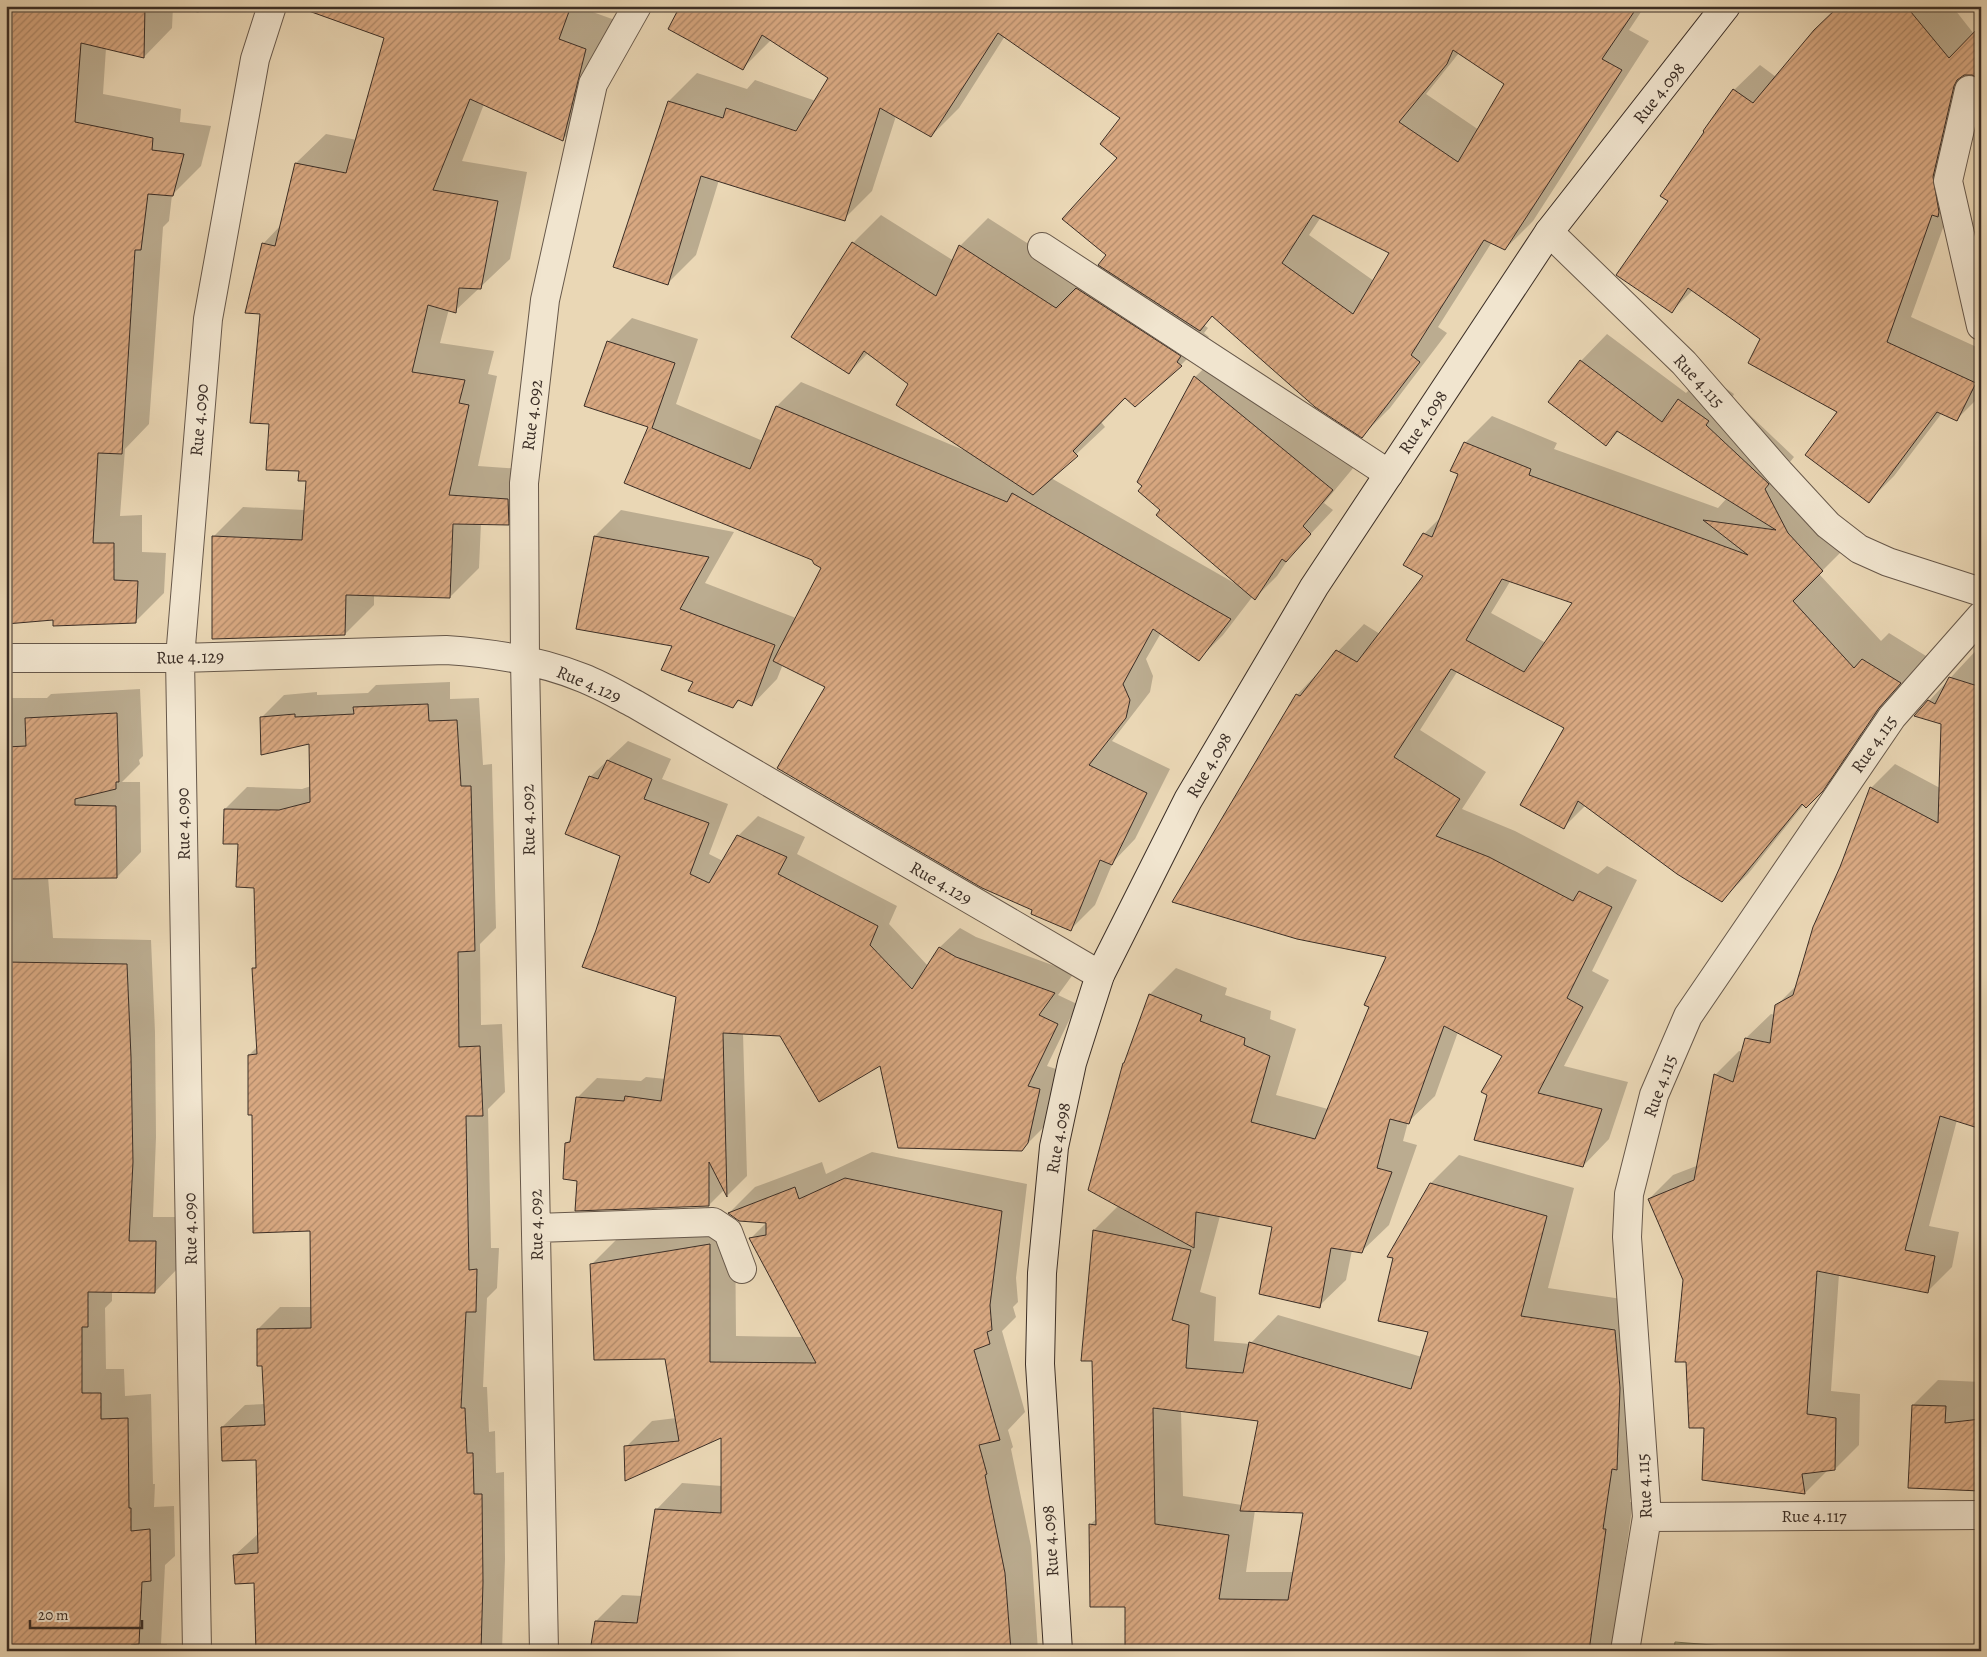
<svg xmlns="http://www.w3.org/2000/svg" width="1987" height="1657" viewBox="0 0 1987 1657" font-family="Alegreya,serif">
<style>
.grass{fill:#b8be8c;stroke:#7a7659}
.shadow{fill:#0003;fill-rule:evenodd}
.building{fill:url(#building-hatch);stroke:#3b2e26;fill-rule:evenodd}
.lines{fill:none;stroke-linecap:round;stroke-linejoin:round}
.minor-casing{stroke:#67584a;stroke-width:30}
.secondary-casing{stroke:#3b2e26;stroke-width:30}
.minor{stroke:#f1e5cf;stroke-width:28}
.secondary{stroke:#f1e5cf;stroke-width:28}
.labels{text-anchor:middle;stroke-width:4.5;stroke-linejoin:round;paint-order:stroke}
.street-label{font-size:18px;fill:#3b2e26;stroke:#f1e5cf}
</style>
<defs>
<pattern id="building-hatch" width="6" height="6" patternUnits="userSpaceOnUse" patternTransform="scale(1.25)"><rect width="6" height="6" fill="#d8a881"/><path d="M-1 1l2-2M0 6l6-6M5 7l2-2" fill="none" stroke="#b08969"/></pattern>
</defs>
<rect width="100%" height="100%" fill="#ead7b5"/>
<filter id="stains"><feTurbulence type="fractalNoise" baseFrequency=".004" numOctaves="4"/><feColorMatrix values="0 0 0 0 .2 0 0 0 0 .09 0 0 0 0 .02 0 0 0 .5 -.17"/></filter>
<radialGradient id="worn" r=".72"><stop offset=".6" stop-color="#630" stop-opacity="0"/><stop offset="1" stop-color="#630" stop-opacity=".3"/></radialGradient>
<path class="grass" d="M1675,1642L1787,1651H1674Z"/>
<path class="shadow" d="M6,6H173L172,28L144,57L106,48L103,94L181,109L180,122L211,126L201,166L172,195L169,221L163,227L149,424L125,449L120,516L142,515V552L166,553L164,593L136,621L54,619Z
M180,6H205L198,13Z
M334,6H588L587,10L615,20L592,110L563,139L484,104L462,161L527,172L510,259L455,311L449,309L440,343L494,351L488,374L497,376L478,466L537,470V494L508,524L481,523L479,568L450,597L374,595V605L345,634L213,537L243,507L305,510L307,480L270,422L261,313L263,244L281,225L296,163L326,134L357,140L386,38Z
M681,6H1645L1629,30L1649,41L1533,221L1505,249L1492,242L1438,327L1447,333L1390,408L1362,436L1213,316L1204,325L1208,328L1204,333L1209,337L1181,365L1135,405L1125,397L1101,422L1105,427L1051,478L1236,584L1162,510L1144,486L1138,481L1195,377L1218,355L1354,467L1324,503L1333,510L1291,555L1277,576L1255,598L1253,596L1223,635L1199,659L1161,633L1146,659L1153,676L1150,692L1112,741L1170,769L1135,839L1113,862L1095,905L1071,929L1034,909L827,687L783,664L777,679L752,705L740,700L733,707L695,681L674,645L578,628L595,536L621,510L734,532L705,583L796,618L823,567L650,426L608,342L632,318L698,339L676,404L763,441L777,406L801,382L966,451L910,383L868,353L849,373L853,243L881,215L954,261L960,246L988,218L1085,280L1108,255L1119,157L1122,118L1005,36L959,108L931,136L896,116L872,191L844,219L719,180L696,255L668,283L669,101L697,73L747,89L755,80L816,101L829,77L771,40L743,68ZM1459,53L1506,84L1479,130L1426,94ZM1321,217L1391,253L1374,281L1309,235Z
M1840,6H1952L1974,34L1976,70L1957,152L1964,186L1962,190L1953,200L1911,317L1981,349V395L1956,420L1942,413L1894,476L1869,501L1839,412L1761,339L1693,290L1672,311L1670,201L1706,131L1705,130L1734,90L1760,65L1776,77Z
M1607,334L1686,393L1705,374L1734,394L1732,398L1794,457L1790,462L1814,506L1849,544L1819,574L1881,641L1889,633L1926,656L1905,680L1849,763L1806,806L1804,804L1748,874L1722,900L1586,805L1563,828L1566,728L1457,672L1420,730L1486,772L1462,809L1515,831L1598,874L1607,866L1637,880L1592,971L1609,980L1564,1066L1628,1082L1609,1139L1583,1166L1504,1056L1458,1032L1435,1096L1408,1122L1403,1141L1417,1145L1389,1225L1362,1251L1352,1250L1346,1280L1319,1306L1273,1226L1220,1216L1200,1292L1216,1297L1214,1341L1250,1344L1278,1315L1422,1357L1430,1331L1431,1183L1459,1155L1574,1188L1548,1288L1642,1302L1639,1447L1630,1502H1633L1619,1600L1628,1602L1617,1651H1127L1126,1606L1090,1525L1097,1518L1094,1360L1082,1359L1094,1230L1119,1205L1127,1060L1150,994L1176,968L1227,988L1225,995L1271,1011L1270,1019L1296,1029L1276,1095L1328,1109L1370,1007L1388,956L1297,695L1364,624L1380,634L1425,575L1424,534L1443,515L1460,473L1465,443L1492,416L1557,443L1554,449L1718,508L1727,498L1619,431L1606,445L1550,402L1581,361ZM1511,580L1574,603L1546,643L1491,613ZM1805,798L1806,799L1746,873H1743ZM1181,1410L1260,1420L1242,1505L1183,1496ZM1255,1510L1304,1512L1294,1572H1246Z
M1981,645V1101L1957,1120L1929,1226L1959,1232L1952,1267L1928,1291L1839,1274L1831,1391L1860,1394L1859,1445L1835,1469L1828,1470L1805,1493L1705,1427L1684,1280L1649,1199L1673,1175L1699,1165L1715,1075L1739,1051L1743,1052L1746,1038L1771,1014L1775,1015L1776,1006L1797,985L1871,788L1895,764L1940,788L1942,723L1929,701Z
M450,682V699L479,698L483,765L492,764L496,928L480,944L481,1025L502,1024L505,1092L488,1109L491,1248H499L497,1288L487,1298L483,1387H487L489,1432L495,1431L496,1473L504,1472L505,1559L502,1651H260L256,1582L234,1556L259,1533L257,1458L222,1427L245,1405L265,1404L263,1365L258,1329L280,1307H312L311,1230L253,1114L249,1055L258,1046L253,969L257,965L255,886L225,809L247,787L302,789L311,786L310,742L261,718L284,695L317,692V695L368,693L376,685Z
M140,689L143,756L139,760L140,764L122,782H140L141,852L117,877H48L53,938L151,940L155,1032L156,1137L153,1217H180L179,1267L155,1292L112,1291V1301L105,1308L106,1369H124L125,1396L151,1394L153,1484H155L154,1507L174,1506L175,1556L165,1565L161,1644H167V1651H9L6,1582V698H47L51,694Z
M628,741L671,759L662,779L728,804L709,854L723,861L738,836L758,816L805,837L797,854L897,906L889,924L928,966L940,947L960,928L976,937L1074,973L1058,995L1077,1004L1047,1066L1059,1070L1048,1122L1041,1130L1021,1150L881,1064L781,1035L743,1033L747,1176L728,1195L725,1189L709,1205L579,1180L566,1143L572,1138L577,1098L597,1078L641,1081L646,1077L666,1079L678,996L590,777Z
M872,1152L1027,1184L1016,1278L1018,1302L1013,1307L1016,1317L1002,1331L1025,1412L1008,1430L1013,1447L1011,1449L1031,1546L1038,1651H591L596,1621L622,1595L643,1596L656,1510L682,1483L722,1486V1436L626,1447L652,1421L676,1418L666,1358L592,1264L618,1238L735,1219L736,1336L803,1337L751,1238L767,1222L729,1213L755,1187L822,1162L826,1174Z
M1938,1380L1981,1382V1490L1913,1405Z"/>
<path class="building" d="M6,6H145L144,58L81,43L75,122L153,138L152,150L184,154L173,196L148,194L141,250H135L122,454L98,453L93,543H114V580L138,581L136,623L53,626V620L6,624Z
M307,6H571L559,39L586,49L563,141L470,99L433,190L498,201L481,289L459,288L456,313L428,305L412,372L465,380L459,403L469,405L449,495L508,499L509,525L453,524L450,598L346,595L345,635L212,639V536L302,540L306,481H298L299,471L266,470L269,424L250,423L260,314L245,313L262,243L275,246L295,163L346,173L384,38L306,10Z
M680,6H1638L1602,59L1622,70L1505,250L1484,240L1411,355L1420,362L1362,438L1315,407L1212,316L1200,331L1098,265L1106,255L1062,219L1117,158L1100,144L1120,118L998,33L931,137L880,108L845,221L701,176L668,285L613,267L668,101L723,118L726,108L796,131L828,78L762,35L743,70L668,29ZM1453,50L1504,84L1458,162L1399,122L1447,64ZM1313,215L1389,253L1353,314L1282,263Z
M1839,6H1906L1949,58L1981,25V76L1978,78L1972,75H1964L1957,80L1954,86L1933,177L1939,212L1938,217L1932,215L1887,342L1976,383L1957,421L1937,412L1869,503L1805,455L1837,412L1748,363L1760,339L1688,288L1672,313L1616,275L1668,201L1660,196L1704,132L1703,131L1733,89L1753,103L1814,30Z
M852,242L936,296L959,245L1056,308L1076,288L1181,356L1177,362L1182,366L1135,407L1125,398L1073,451L1078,456L1033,495L896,405L908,384L864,351L849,374L791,337Z
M607,341L675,363L652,428L750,469L776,406L1007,502L1012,493L1231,619L1199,661L1153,629L1123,684L1130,700L1126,718L1089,765L1147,793L1112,865L1100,860L1071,931L1031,914L1032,910L982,888L777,768L825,687L773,661L821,568L814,564L812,560L624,483L648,427L584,406Z
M1580,360L1662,422L1678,399L1709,421L1706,425L1769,484L1765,489L1788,533L1823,571L1793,601L1854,668L1862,659L1901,683L1879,708L1823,791L1806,808L1802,804L1722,902L1677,874L1578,801L1564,829L1520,805L1564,728L1451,669L1394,757L1460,799L1436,836L1489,857L1573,901L1579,891L1612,907L1567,998L1583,1007L1538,1093L1602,1109L1583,1167L1474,1140L1487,1095L1481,1092L1502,1056L1444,1026L1409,1124L1390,1119L1377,1168L1392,1172L1362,1253L1331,1248L1320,1308L1259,1294L1272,1227L1196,1212L1194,1248L1088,1190L1123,1063H1124L1149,994L1202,1015L1200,1021L1245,1038L1244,1045L1270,1056L1251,1122L1315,1139L1369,1007L1364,1005L1386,957L1297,939L1172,902L1296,694L1300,696L1336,650L1357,662L1423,576L1403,565L1423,533L1432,537L1458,474L1450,471L1464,442L1531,469L1529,475L1748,555L1703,520L1776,530L1617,431L1606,446L1548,402ZM1502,579L1572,603L1524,672L1466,640Z
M1194,376L1333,490L1303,526L1311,534L1286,562L1282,559L1255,600L1156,515L1160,510L1138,491L1142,486L1137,482Z
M594,536L709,557L680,609L775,645L752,706L738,700L733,708L688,691L693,682L661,670L672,646L576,629Z
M1949,677L1981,687V1129L1940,1116L1905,1250L1935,1256L1928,1293L1817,1271L1807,1414L1836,1418L1835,1470L1802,1474L1805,1494L1702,1480L1704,1428H1689L1686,1362H1675L1683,1280L1648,1199L1694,1180L1714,1074L1733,1082L1745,1038L1770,1043L1775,1005L1793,995L1813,927L1840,867L1870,787L1938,823L1941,724L1914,716L1928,700L1935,704Z
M428,704L429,721L457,720L461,786H471L475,951L458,952L459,1047L480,1046L483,1116H466L469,1270L477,1269L476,1312H466L461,1408H465L467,1453H473L474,1494H482L483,1582L481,1651H256L254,1583L235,1584L233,1555L258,1553L256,1460L222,1461L221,1427L265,1425L262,1366H257V1329L311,1328L310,1231L253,1233L252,1115H248V1055L257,1054L252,968H256L254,888L236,887L238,844H223L224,809L279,810L310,802L309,744L261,755L260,717L295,714V717L354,714L353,707Z
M117,713L119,782H116V789L75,799V805L116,806L117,878L6,879V747L26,746L25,718Z
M607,760L652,779L644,799L709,823L690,874L709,883L737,835L787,857L778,874L878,926L870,945L912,989L939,947L956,957L1055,993L1039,1015L1058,1024L1028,1086L1040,1089L1028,1143L1022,1151L898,1148L880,1066L819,1102L780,1036L723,1033L727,1197L709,1162V1206L575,1211L577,1181L563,1179L565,1143L570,1142L576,1097L624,1101L625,1096L661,1101L676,997L582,967L596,930L620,856L565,834L589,776L598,779Z
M6,962L127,964L131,1057L133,1162L129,1241H156L155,1293L88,1292V1327H82V1393H101V1419L128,1418L129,1508H131V1531L150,1529L151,1581L142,1582L139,1644L131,1645V1651H8L6,1505L10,1504L12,1413L6,1414Z
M845,1178L1002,1211L990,1305L992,1330L987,1332L990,1344L974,1350L1000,1440L979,1445L987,1474L985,1475L1005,1573L1011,1651H590L595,1621L637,1623L655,1509L721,1513V1438L625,1481L624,1446L679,1441L665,1359L594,1360L590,1264L710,1244V1362L816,1363L749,1238L766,1235V1223L739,1221L728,1213L795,1187L799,1199Z
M1430,1183L1547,1216L1521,1316L1615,1330L1620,1388L1617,1470L1612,1469L1603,1529H1606L1589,1651H1125V1607H1090L1089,1524L1096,1525L1092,1361H1081L1093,1230L1191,1250L1172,1320L1189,1325L1186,1368L1243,1373L1249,1342L1411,1389L1428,1332L1378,1321L1393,1258L1387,1257ZM1153,1408L1258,1421L1240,1511L1303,1513L1288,1600L1219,1599L1229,1535L1155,1524Z
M1912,1405L1946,1406L1945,1423L1981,1419V1491L1908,1488Z"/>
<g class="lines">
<g class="minor-casing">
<path id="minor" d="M1969,90L1948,181L1981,326
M1549,232L1684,363L1780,473L1828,525L1859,549L1888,562L1981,592
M1042,247L1389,474
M6,658H180L446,650C493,653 539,660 583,678C601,685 618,695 635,704L1100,975
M536,1228L713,1222L728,1232L742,1269
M1647,1517L1981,1515
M197,1651L180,658L208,319L255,59L272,6
M544,1651L525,660L524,483L545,300L593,84L637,6
M1625,1651L1647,1517L1627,1237L1629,1194L1654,1095L1688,1016L1892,717L1981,616"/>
</g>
<g class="secondary-casing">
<path id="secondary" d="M1058,1651L1040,1364L1042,1273L1054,1147L1072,1063L1100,975L1188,800L1314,587L1549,232L1726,6"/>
</g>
<use href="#minor" class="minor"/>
<use href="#secondary" class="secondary"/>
</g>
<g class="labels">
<g class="street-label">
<text transform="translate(1659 93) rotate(-52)" y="6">Rue 4.098</text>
<text transform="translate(1699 381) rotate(48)" y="6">Rue 4.115</text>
<text transform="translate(532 415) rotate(-83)" y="6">Rue 4.092</text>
<text transform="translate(199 420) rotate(-85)" y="6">Rue 4.090</text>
<text transform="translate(1423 422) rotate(-56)" y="6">Rue 4.098</text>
<text transform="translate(190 657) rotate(-1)" y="6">Rue 4.129</text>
<text transform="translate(589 684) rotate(23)" y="6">Rue 4.129</text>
<text transform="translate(1874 744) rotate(-55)" y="6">Rue 4.115</text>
<text transform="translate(1209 765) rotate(-60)" y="6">Rue 4.098</text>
<text transform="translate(528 820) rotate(-91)" y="6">Rue 4.092</text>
<text transform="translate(183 824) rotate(-91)" y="6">Rue 4.090</text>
<text transform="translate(941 883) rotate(30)" y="6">Rue 4.129</text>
<text transform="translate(1660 1086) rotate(-70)" y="6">Rue 4.115</text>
<text transform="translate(1058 1138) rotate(-80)" y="6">Rue 4.098</text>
<text transform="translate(536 1225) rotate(-91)" y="6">Rue 4.092</text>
<text transform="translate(190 1229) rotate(-91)" y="6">Rue 4.090</text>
<text transform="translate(1644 1486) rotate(-93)" y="6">Rue 4.115</text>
<text x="1814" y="1522">Rue 4.117</text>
<text transform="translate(1050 1541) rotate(-94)" y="6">Rue 4.098</text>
</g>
</g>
<rect width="1987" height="1657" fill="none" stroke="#ead7b5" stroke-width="25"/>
<rect x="8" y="8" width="1972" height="1642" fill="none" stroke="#3b2e26" stroke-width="2.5"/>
<rect x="12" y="12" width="1962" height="1632" fill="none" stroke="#3b2e26"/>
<path d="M30 1620v8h112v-8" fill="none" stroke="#3b2e26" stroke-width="2.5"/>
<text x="38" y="1620" font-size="15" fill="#3b2e26" stroke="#f1e5cf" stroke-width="4" paint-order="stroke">20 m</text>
<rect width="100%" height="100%" filter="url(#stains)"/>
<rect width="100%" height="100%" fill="url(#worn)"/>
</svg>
